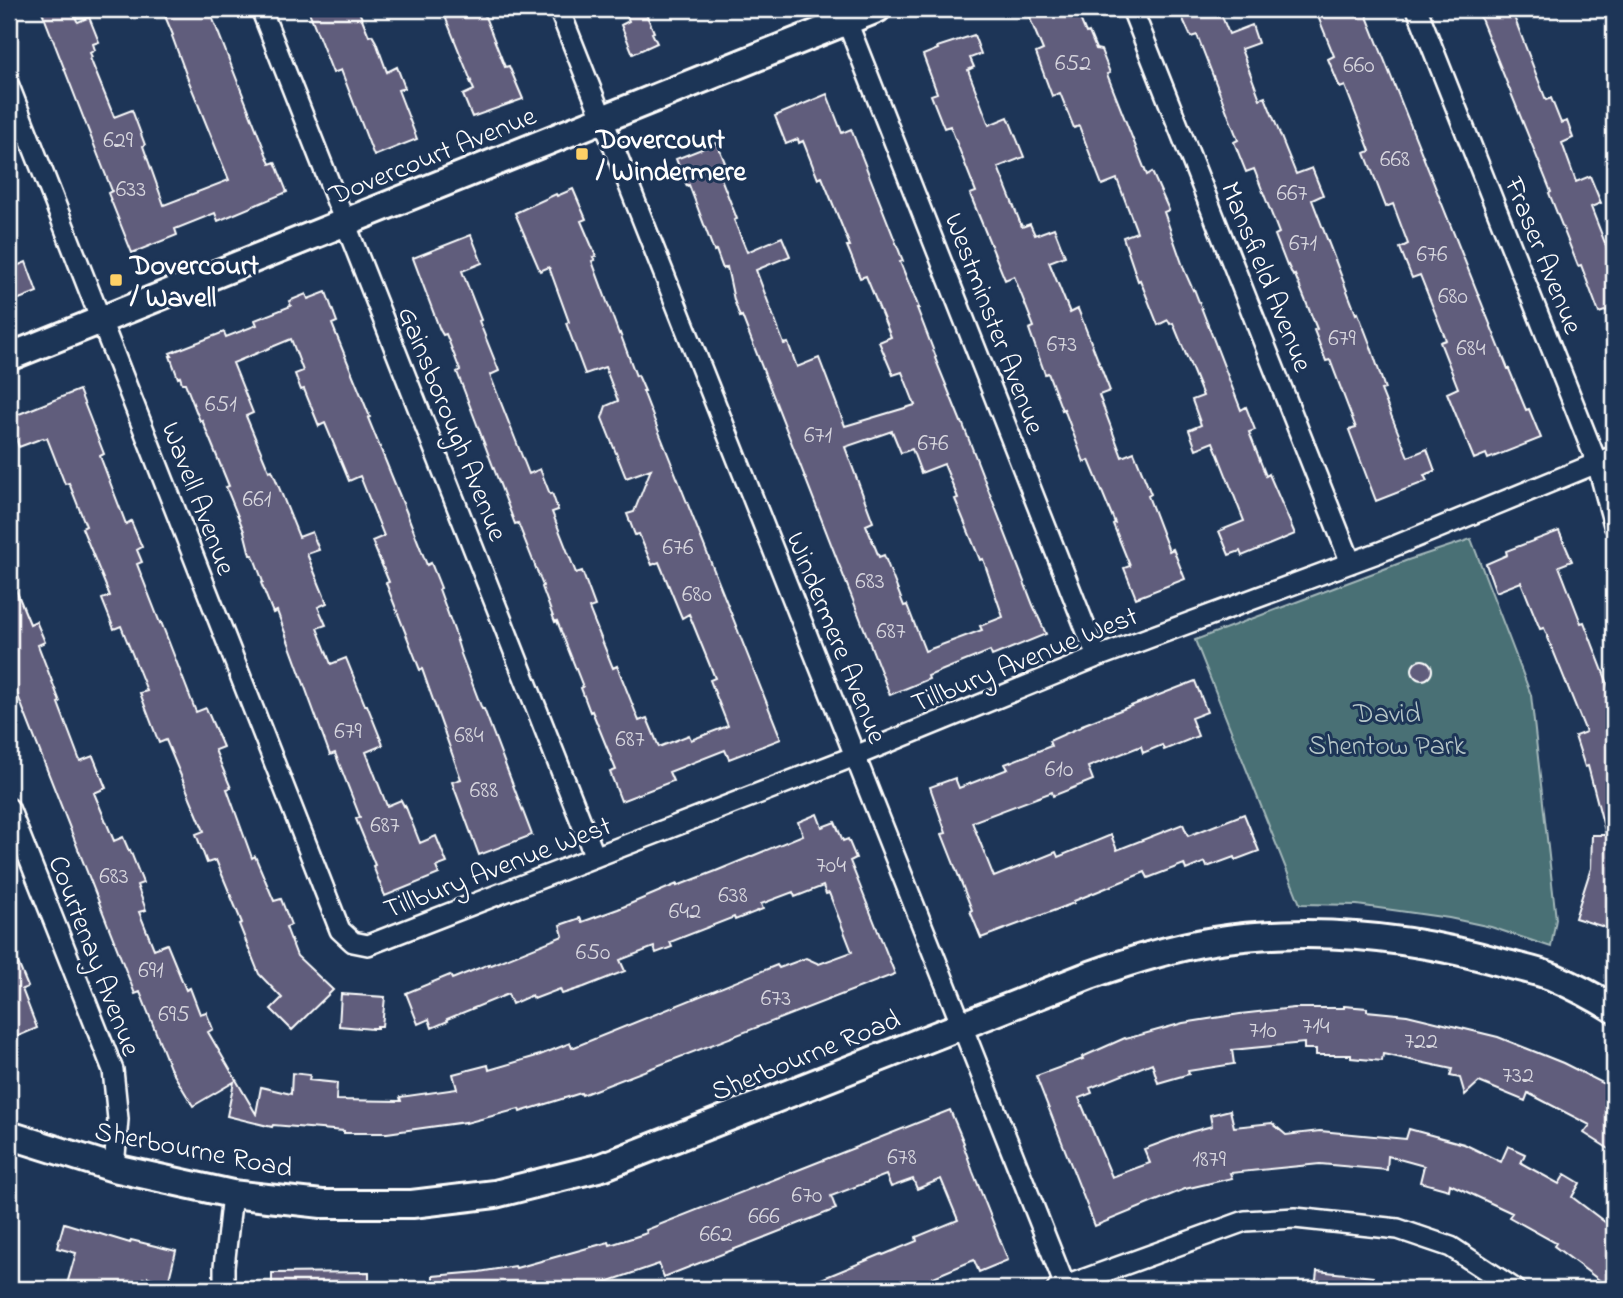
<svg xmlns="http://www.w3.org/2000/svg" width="1623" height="1298" viewBox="0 0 1623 1298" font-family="'Indie Flower',sans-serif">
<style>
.green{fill:#487075;stroke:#a4b8ba;stroke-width:2}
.building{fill:#605d7c;stroke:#fff;stroke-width:2;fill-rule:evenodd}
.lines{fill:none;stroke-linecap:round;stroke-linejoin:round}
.street-casing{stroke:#fff;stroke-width:24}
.secondary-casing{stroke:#fff;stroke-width:32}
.street{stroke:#1d3557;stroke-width:19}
.secondary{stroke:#1d3557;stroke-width:26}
.poi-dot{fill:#ffd166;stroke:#1d3557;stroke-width:2.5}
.labels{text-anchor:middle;stroke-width:6;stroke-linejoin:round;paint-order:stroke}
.number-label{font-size:24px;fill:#d7d6de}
.poi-label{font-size:28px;font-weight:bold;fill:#fff;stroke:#1d3557;text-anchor:start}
.street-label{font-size:28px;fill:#fff;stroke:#1d3557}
.park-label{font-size:28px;fill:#b6c6c8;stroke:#1d3557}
</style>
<rect width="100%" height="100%" fill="#1d3557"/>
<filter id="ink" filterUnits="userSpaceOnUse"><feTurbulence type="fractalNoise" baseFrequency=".0143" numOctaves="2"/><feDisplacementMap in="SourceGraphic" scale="14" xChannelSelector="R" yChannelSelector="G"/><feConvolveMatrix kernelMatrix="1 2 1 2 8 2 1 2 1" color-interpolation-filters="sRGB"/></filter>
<g filter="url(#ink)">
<path class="green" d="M1471,539L1531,695L1556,919L1551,947L1491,927L1449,918L1357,905L1300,904L1195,640L1408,560Z"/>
<path class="building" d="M41,9H72L77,21L78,22L89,17L99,42L93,44L95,50L90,53L92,57L90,58L114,117L132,110L145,145L143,146L164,205L229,180L187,77L172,36L173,35L162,9H209L270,164L275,162L287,192L218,221L215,213L175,229L177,235L132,253L108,193L112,191Z
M308,9H358L369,36L372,35L376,42L387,72L397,67L405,88L398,90L417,139L374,156L341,70L333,73Z
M442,9H496L484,14L505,67L509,66L523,99L472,117L463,95L474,90L470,81H471Z
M624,9H644L654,32L652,33L657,43L633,54L621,25L629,21Z
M1041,9H1076L1086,33L1089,32L1096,49L1101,50L1110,73L1107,74L1147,175L1152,172L1169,210L1164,212L1185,272L1193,290L1194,289L1241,410L1246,407L1255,430L1249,432L1266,476L1269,474L1295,534L1242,556L1240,551L1229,555L1219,531L1244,521L1213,442L1196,449L1189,430L1201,425L1192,400L1203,396L1173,323L1170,324L1168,320L1158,325L1140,280L1138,281L1123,237L1137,232L1117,179L1102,185L1079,126L1074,128L1060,93L1052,96L1036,53L1043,50L1028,14Z
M1181,9H1219L1229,34L1252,25L1258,43L1241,49L1260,99L1265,97L1296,174L1312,168L1323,195L1312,200L1356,314L1358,313L1370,344L1385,389L1381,390L1408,457L1427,449L1435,471L1424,475L1427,481L1376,501L1349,430L1356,428L1330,360L1326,361L1314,330L1317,329L1295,275L1293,276L1288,265L1287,266L1275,235L1279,233L1254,169L1246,172L1234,142L1238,140L1197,35L1191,37L1182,17L1184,16Z
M1315,9H1364L1508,369H1509L1526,410L1529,409L1541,438L1488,459L1486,454L1474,459L1447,393L1458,388L1440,342L1446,340L1420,275L1412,278L1400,248L1408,244L1393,204L1386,207L1365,153L1370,151L1345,86L1340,88L1328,59L1334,56Z
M1477,9H1511L1546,100L1551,98L1561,123L1567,121L1573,138L1562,143L1576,182L1590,176L1601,203L1591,207L1614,266V308L1599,313L1581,265L1578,266L1549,193L1551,192Z
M974,35L981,54L970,58L974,67L968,70L989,125L1008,117L1024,157L998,167L1022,227L1030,224L1035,235L1054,228L1065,256L1049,262L1070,313L1078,309L1110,391L1099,395L1122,457L1134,452L1151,494L1148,496L1169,551L1173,549L1185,579L1136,598L1124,568L1130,566L1113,524L1115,523L1089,460L1084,462L1064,409L1062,410L1048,373L1045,374L1029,329L1034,327L1014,276L1005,280L970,194L976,192L950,126L944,128L931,95L937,93L923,55L938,49L937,47Z
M827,94L842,133L851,129L903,261L900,262L919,308H917L936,357L935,358L961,422H962L1033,605L1046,634L992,656L990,651L928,676L929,679L890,695L742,316L740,317L734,300L727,267L723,269L716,250L714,251L689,185L687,186L676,159L717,143L728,170L719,173L737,219L734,220L747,252L782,237L790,256L756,270L784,344L788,343L797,367L819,358L845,426L915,405L902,372L893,375L879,342L891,337L866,276L860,278L847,246H850L822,177L818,179L803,141L799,143L798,139L786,144L775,116ZM892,431L901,453L912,449L921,473L944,464L958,498L955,499L980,560L983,559L1003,617L980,626L982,630L925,651L907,605L904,606L884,555L879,557L866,525L873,522L845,447Z
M573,189L586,219L581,221L596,256L593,257L595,260L592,261L619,334L620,333L636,376L638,375L645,391H643L659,432L781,739L729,759L725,750L669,772L673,781L621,801L610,772L616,770L592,711L590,712L581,688L583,687L557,621L555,622L542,587L543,586L518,523L515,524L457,372L460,370L446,334L443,335L440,330L413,258L471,235L482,263L462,271L481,320L479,321L499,371L490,375L529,474L540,469L550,494L552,493L558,510L552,512L576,573L582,571L595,606L589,608L613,668L617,666L639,721L647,718L659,747L689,735L691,740L728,726L710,680L715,678L689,614L682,618L659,562L652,565L639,534L635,535L627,514L634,512L651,469L626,478L602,418L606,406L618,401L605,367L585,374L566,323L569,322L549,267L540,271L515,213L556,194L557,196Z
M26,262L37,292L9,303V269Z
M326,292L337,322L332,324L370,417L368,418L406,511L427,565L431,563L441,588L439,589L458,641H457L461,654L482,709H484L532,835L479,855L452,782L461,779L422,669L420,670L386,583L389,582L372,541L384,536L360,476L349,481L325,423L319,426L304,389L301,390L295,374L303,371L291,339L255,354L233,363L253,413L246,416L269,471L272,470L299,537L312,532L319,550L307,554L327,603L318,607L326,625L317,628L331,664L346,658L365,705H367L383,745L366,752L387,806L401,800L404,806L405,805L420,843L436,836L447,863L436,867L439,874L385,896L373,866L375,865L356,819L360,817L335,753L330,755L277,611L273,613L261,583L263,582L253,555H250L244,531L226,487L229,486L202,420L200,421L185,383H182L180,377L178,378L170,356H172L170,353L224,332L226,337L257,325L255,320L291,306L289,301L306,294L308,299Z
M79,390L104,454L100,456L126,524L131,521L142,547L137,550L142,562L137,564L160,623L161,622L196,712L206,708L223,747L215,750L231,788L227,789L252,858L255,856L274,901L281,899L291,925L286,927L297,956L333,990L292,1030L271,1009L282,998L259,974L239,924L242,923L216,860L207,863L196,834L204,831L166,740L159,743L140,693L147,691L121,626L114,629L102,599L110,596L82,528L86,526L69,483L65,484L47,438L44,439L43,438L19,447L9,420V418Z
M1559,531L1572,561L1559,566L1581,623L1584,622L1614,700V930L1575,918L1591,868L1592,835H1606L1588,766L1585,767L1575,736L1586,732L1544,628L1540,629L1521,582L1496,592L1486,564L1507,555L1506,551Z
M9,573L30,624L36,621L45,642L38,645L60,702L58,703L80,761L93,756L106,788L94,793L114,841L123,837L129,851L130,850L143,883L137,885L146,910L139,912L154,949L167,944L186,990L190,988L200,1014L206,1012L213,1029L208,1032L256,1114L261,1087L291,1094L292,1073L310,1075L309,1080L337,1083L336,1100L401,1101L400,1097L457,1089L453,1074L488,1065L489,1070L540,1055L570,1043L572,1048L777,965L779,968L806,958L819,964L852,952L829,893L826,894L823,886L795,897L793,892L761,904L763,909L735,920L734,917L670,942L672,947L656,953L654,947L620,960L625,971L584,987L562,994L560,989L534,999L532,995L512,1004L508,994L447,1019L448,1021L432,1028L429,1019L418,1024L406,993L450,975L452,979L489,964V966L563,936L560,925L580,918L582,922L618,909L677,884V886L716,871L803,835L798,822L817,814L822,827L835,822L843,841L848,839L856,858L850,861L895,974L582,1095L581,1093L520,1112L519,1109L466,1123V1122L387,1133H344V1131L273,1125L272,1127L227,1116L234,1082L193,1106L170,1068L140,992L135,994L9,673Z
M1412 670a10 10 0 1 1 20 0a10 10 0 1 1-20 0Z
M1195,681L1207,712L1191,718L1198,736L1164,750L1162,745L1143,753L1141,746L1088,767L1093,780L1053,796L1052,792L972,822L994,877L1056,852L1058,857L1111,835L1117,850L1183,824L1188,836L1244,814L1259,851L1235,860L1234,857L1207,867L1205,862L1186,870L1184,864L1148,878L1145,872L1074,901V903L981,938L970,911L972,910L942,834L946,833L930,787L955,778L959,788L1008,769L1005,764L1051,746L1049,741L1083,726L1082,725Z
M9,941L28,987L22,989L37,1028L9,1040Z
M341,994L385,997L382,1026H377V1028H372V1029L339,1026Z
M1344,1006L1367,1008V1011L1407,1015L1498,1037L1563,1063L1603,1083L1614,1091V1152L1584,1133L1590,1125L1528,1093L1525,1101L1479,1082L1465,1095L1460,1078L1450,1076L1452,1069L1383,1054L1382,1061L1351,1058V1055H1316V1049H1304V1043L1232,1050L1234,1064L1188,1071L1189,1074L1158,1083L1152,1063L1090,1088L1092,1093L1079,1098L1112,1177L1150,1163L1144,1149L1190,1132L1212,1126L1210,1115L1230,1110L1234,1127L1272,1123L1286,1135L1320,1131L1406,1139L1409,1129L1464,1144L1501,1162L1508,1146L1525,1154L1521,1163L1559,1184L1565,1174L1580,1183L1572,1197L1614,1229V1289H1611L1554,1246L1556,1243L1509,1217L1512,1213L1450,1184L1449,1190L1420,1182L1424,1166L1388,1156L1387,1170L1320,1164L1230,1173L1232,1178L1185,1189L1095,1226L1036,1076L1083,1059L1082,1057L1125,1038L1126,1039L1183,1023L1240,1014L1294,1008H1344Z
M950,1110L964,1143L963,1144L973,1172L1008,1260L979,1272L974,1260L931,1278L935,1289H797L882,1254L883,1255L917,1241L916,1237L958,1220L941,1179L917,1189L913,1179L891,1187L886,1175L831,1196L836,1209L664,1277L659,1264L586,1289H433V1276L479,1272L515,1266L516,1268L609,1242L610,1245L647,1233L646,1230Z
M64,1223L130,1243L131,1240L176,1251L168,1283L148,1277V1280L143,1278L139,1289H122L101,1284L100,1289H85L67,1284L76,1253L57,1248Z
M1317,1271L1373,1277L1372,1289H1315Z
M369,1272V1289H272V1273Z"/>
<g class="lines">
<g class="street-casing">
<path id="street" d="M261,9L595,857
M559,9L1065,1286
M842,9L1097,657
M1132,9L1351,563
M1417,9L1597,463L1614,525
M9,86L340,930L353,942L368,945L855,756L1097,657L1380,552L1614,456
M9,808L113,1070L118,1119L114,1168
M224,1289V1267L232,1194
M1057,1289L1245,1221L1295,1218L1398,1229L1451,1247L1515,1289"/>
</g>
<g class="secondary-casing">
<path id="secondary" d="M9,357L877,9
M9,1135L114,1168L232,1194L322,1204H412L495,1194L602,1167L1090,975C1130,961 1170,948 1213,941C1312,926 1411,936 1507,964C1522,968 1538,971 1553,977C1574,986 1595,997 1614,1009"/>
</g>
<use href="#street" class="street"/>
<use href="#secondary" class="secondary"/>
</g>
</g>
<g class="poi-dot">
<rect x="575" y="147" width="14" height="14" rx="3.5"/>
<rect x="109" y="273" width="14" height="14" rx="3.5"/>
</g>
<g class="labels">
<g class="number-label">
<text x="1073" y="70">652</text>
<text x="1359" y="72">660</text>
<text x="118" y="147">629</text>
<text x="1395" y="166">668</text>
<text x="131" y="196">633</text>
<text x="1292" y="200">667</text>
<text x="1303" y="250">671</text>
<text x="1432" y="261">676</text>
<text x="1453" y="303">680</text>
<text x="1342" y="345">679</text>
<text x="1062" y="351">673</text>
<text x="1471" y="355">684</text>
<text x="221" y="411">651</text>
<text x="818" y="442">671</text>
<text x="933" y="450">676</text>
<text x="257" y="506">661</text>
<text x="678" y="554">676</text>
<text x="870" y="588">683</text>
<text x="697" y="601">680</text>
<text x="891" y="638">687</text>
<text x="348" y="738">679</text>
<text x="469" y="742">684</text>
<text x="630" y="746">687</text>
<text x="1059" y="776">610</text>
<text x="484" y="797">688</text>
<text x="385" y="832">687</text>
<text x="831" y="872">704</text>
<text x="114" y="883">683</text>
<text x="733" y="902">638</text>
<text x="685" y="918">642</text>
<text x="593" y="959">650</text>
<text x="151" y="977">691</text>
<text x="776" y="1005">673</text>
<text x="174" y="1021">695</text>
<text x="1316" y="1033">714</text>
<text x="1263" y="1037">710</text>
<text x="1421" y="1048">722</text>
<text x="1518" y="1082">732</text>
<text x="902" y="1164">678</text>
<text x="1209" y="1166">1879</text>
<text x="807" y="1202">670</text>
<text x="764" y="1223">666</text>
<text x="716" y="1241">662</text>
</g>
<g class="poi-label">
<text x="596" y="148">Dovercourt<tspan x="596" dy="32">/ Windermere</tspan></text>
<text x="130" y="274">Dovercourt<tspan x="130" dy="32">/ Wavell</tspan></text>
</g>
<g class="street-label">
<text transform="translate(432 154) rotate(-22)" y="10">Dovercourt Avenue</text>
<text transform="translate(1545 255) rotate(68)" y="10">Fraser Avenue</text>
<text transform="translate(1268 276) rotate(68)" y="10">Mansfield Avenue</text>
<text transform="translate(996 323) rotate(69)" y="10">Westminster Avenue</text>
<text transform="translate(454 423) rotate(68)" y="10">Gainsborough Avenue</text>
<text transform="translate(200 498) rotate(69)" y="10">Wavell Avenue</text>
<text transform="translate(838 637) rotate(68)" y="10">Windermere Avenue</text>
<text transform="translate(1024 658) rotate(-22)" y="10">Tillbury Avenue West</text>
<text transform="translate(497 866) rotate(-21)" y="10">Tillbury Avenue West</text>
<text transform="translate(96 955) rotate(69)" y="10">Courtenay Avenue</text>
<text transform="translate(805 1054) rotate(-22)" y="10">Sherbourne Road</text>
<text transform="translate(194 1148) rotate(11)" y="10">Sherbourne Road</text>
</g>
<g class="park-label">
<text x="1387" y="722">David<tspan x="1387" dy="32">Shentow Park</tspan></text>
</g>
</g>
<rect width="1623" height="1298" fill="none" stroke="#1d3557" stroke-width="35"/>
<rect x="18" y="18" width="1588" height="1263" fill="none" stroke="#fff" stroke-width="2.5" filter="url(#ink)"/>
</svg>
